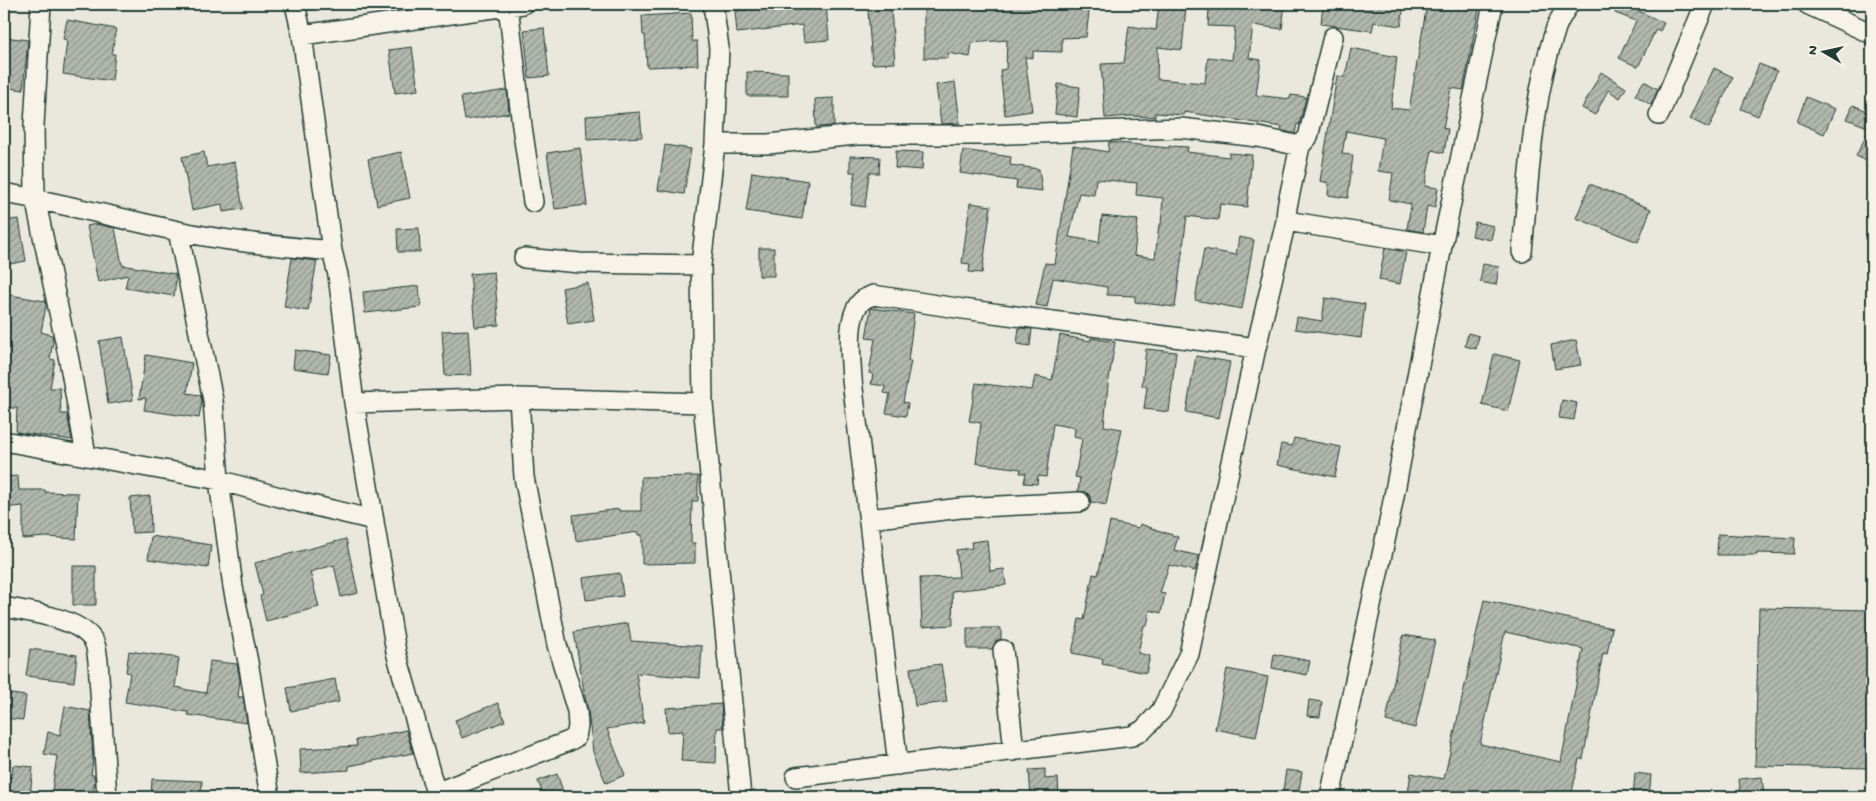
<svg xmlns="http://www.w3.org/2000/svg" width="1876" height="801" viewBox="0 0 1876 801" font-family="'Gochi Hand',sans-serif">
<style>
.building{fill:url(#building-hatch);stroke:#1f3d34;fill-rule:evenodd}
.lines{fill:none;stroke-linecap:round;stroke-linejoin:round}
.minor-casing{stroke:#1f3d34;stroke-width:22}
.minor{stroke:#f7f3e8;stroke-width:19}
</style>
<defs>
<pattern id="building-hatch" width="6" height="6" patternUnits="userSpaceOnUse" patternTransform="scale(1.25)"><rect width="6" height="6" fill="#b2b8ae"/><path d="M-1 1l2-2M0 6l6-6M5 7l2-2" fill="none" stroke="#90978e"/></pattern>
</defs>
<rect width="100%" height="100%" fill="#eae8dd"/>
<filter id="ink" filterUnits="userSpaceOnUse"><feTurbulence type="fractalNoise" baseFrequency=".02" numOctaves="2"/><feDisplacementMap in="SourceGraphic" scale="10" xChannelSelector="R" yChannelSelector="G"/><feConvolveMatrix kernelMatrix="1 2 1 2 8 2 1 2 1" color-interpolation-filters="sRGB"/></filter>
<g filter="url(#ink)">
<path class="building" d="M814,4H826L829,40L804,42L802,25L737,33L735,11Z
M985,4H1090L1086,37L1062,38V52L1033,51V58L1025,57L1032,111L1005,115L1000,70L1006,69L1007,40L972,43L970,57L948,53V58H924V6H947V8Z
M1159,4L1186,6L1182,50L1158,47L1157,79L1205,83L1208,57L1232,60L1235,27L1208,26L1209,7L1237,9V4H1285L1282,29L1253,25L1249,58L1261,60L1256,95L1290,99L1291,95L1306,97L1299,125L1297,124L1295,134L1281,130L1282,127L1184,112V115L1155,113V117L1131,116L1105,118L1101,64L1124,63L1129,26L1156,30Z
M1323,4H1404L1401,26L1374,22L1372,31L1321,24Z
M1427,4H1480L1463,90L1451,88L1443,128L1448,129L1444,153L1432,150L1425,186L1438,188L1435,208L1427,206L1423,232L1407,229L1411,204L1389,200L1393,173L1378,171L1383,138L1346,131L1342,154L1353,155L1348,198L1328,195L1329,183L1320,181L1337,76L1345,77L1351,48L1397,57L1391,108L1409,110Z
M1619,4H1624L1664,23L1660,31L1656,29L1638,67L1619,58L1636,21L1615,13Z
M891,9L895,63L872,64L868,11Z
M691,13L692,41H697L698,65L647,67L645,35H643L642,16Z
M67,20L116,29L112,54H115L112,81L63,74L67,40L63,39Z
M544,28L549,76L529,78L524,30Z
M4,37L28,40L23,90L4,87Z
M412,47L418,90L395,93L389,50Z
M1759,64L1777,71L1758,116L1741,109Z
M1714,68L1733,77L1709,128L1690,119Z
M747,72L788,73V96H747Z
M1601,72L1626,88L1620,98L1608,90L1595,115L1582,108Z
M1644,81L1658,89L1651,105L1635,95Z
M955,82L960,123L941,124L936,85Z
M1058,84L1080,87L1077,117L1055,114Z
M507,90L509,113L465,120L461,97Z
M1806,97L1835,109L1824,134L1797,122Z
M834,98V126L816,127L815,99Z
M1853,105L1872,113V164L1856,156L1870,128L1847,119Z
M640,112L642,137L587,140L586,116Z
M1109,142L1169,148V146L1188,147L1187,152L1229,157V153L1252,155L1247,207L1220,204L1218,220L1187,216L1175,307L1135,302V296L1107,295V287L1053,278L1047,307L1036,305L1045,263L1055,264L1073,146L1108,152ZM1096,179L1137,183L1136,195L1163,198L1161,225H1159L1155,258L1134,255L1138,220L1102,216L1099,242L1069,237L1079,193L1094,195Z
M665,145L691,149L684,194L658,190Z
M580,148L587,205L555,209L547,153Z
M963,150L1011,157L1010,165L1039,169L1042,191L1016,188L1017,181L960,173Z
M896,151L923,152L922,170L895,168Z
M204,152L207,167L235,162L243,209L223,212L222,204L192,210L182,157Z
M401,152L410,198L377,205L368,159Z
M850,156L880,157L879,173H869L865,207L851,205L855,172H850Z
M752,172L808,181L802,219L746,211Z
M1590,184L1651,209L1638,242L1576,218Z
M970,203L991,206L982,273L969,272L970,264L962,263Z
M19,219L26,261L4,265V221Z
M1475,222L1494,226L1491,240L1472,236Z
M96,224L115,228L122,265L175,274L176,279L174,296L125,288L128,275L98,282L87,226Z
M419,228L420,252H398L397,229Z
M1239,237L1254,240L1242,309L1195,300L1204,249L1236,255Z
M759,248H774V276H759Z
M1385,248L1406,252L1400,284L1379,280Z
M292,258L317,261L308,311L284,307Z
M1483,264L1499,267L1496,285L1480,282Z
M494,272L499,325L475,327L470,274Z
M588,283L594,320L568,324L562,288Z
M419,286L421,307L365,313L363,292Z
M4,294L45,301L46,306L41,332L52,335L53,341L50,359L55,360L50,388H60L61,414H67L72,440L16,432L17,408H10L9,375L4,374L6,346L4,345Z
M1325,298L1365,304L1361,338L1295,329L1297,317L1322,321Z
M871,308L914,314L908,361H911L903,402L908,403L906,416L886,413L890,394L884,393L885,386L871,384L873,374L869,373L875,339L866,338Z
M1019,328L1032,329L1030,346L1017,344Z
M468,330L471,375L445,376L442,331Z
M1468,333L1479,336L1476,349L1465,346Z
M1060,335L1090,341L1091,338L1115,342L1108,385L1104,426L1122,429L1106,505L1091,502L1090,496L1086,492L1078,491L1080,478L1075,477L1082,439L1074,437L1075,428L1053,424L1046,477L1038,476L1037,484L1024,483L1026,473H1020L1021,469L976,463L981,423L969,421L976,383L1032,390L1035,376L1052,380Z
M123,337L133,400L108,404L99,341Z
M1576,340L1581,365L1555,369L1551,345Z
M1146,349L1176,352L1169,412L1144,409L1147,387L1142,386Z
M295,350L331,355L328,373L293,368Z
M1494,354L1520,360L1508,411L1482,405Z
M146,355L192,363L187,393L200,395L202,400L199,418L144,410L146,398L139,399Z
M1196,356L1230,362L1219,418L1186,412Z
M1562,400L1577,403L1574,420L1559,418Z
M1294,438L1341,447L1335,477L1277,465L1281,444L1292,446Z
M18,476L19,490H45V492L78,493L76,539L46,537L23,539V506L4,508V477Z
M698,476V501H692L691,543H695V563L642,564V535H638V532L576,541L573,515L619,509V511H641V477Z
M150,496L151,532L132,533L130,498Z
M1110,522L1139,528L1140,524L1178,537L1174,550L1199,556L1195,571L1169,565L1160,593L1165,594L1161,613L1150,610L1147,626L1144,625L1138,653L1150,656L1146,673L1102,664L1103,659L1072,653L1079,619L1084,620L1093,574L1098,575Z
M1718,534L1795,538L1794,554L1757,553V555H1717Z
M151,536L211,545L208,568L148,559Z
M346,539L358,593L341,597L334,565L310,572L319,607L266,621L260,596L263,595L255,563Z
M987,540L990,571L1004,569L1006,585L952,591L953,625L922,627L920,578L959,577L956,550L972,548L971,542Z
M73,566H96V605H73Z
M620,573L623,596L586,600L583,578Z
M1484,600L1612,628L1607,654L1603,653L1583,759H1579L1571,797H1431L1408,793L1411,773L1444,779ZM1505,632L1583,649L1561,762L1480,744Z
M1759,608L1872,610V768L1755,766Z
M628,623L631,641L702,646L700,678L636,673L644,723L607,729L625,775L606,783L593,752L588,710L585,697L574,632Z
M967,628H1001V639L996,641L992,649H967Z
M1403,635L1435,640L1415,728L1386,721Z
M30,649L77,655L74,682L26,676Z
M129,651L179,658L175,687L182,688V689L206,693L210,661L237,664L240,680L238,697H243L247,723L188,715V712L125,702L130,673L126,672Z
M1274,654L1310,661L1307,675L1272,668Z
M941,664L947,702L915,706L910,668Z
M1227,669L1268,677L1256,737L1215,729Z
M335,679L339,702L291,711L287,688Z
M4,693L26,696L23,720L4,718Z
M1309,700L1322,702L1320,717L1307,716Z
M498,703L505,721L462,738L455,720Z
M721,704L723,728H717L716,763L681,761L683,731L668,732L666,708Z
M65,706L90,711L93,761L91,775H94L95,781L92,797H51L57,756L44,754L48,732L60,735Z
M406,730L413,753L349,766V770L301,773L300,749L357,746L356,740Z
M13,765L33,767L30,797H4V776L12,777Z
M1045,769V779L1058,778L1059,797H1031L1029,770Z
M1286,770L1302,772L1298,797H1282Z
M1635,773L1651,775L1649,797H1633Z
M557,774L565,797H544L538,781Z
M1762,777L1764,796L1741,797L1739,779Z
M152,779L202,781L201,797H151Z"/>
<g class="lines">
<g class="minor-casing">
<path id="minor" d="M41,4L34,125L35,198L69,360L86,455
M295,4L302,35L332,251L338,275L354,403L396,652L437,797
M713,4L719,48L715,144L701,265L703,403L741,797
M1807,4L1872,34
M508,5L522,126L533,202
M302,35L523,4
M1333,37L1308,137L1300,146L1287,207L1286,221L1442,246
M1659,115L1705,4
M715,144H768L856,135H983L1181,128L1258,137L1300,146
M4,193C62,203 120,219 178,231C229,242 280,246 332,251
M178,231L213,400L219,480L233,587L249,667L270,797
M1522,252C1529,177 1532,99 1556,28C1559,19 1565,11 1569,4
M524,258L580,263L701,265
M354,403L519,398L703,403
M4,441L219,480L290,500L374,520
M869,519L961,508L1080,502
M4,607C29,612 81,618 94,642C97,647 97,656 98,661L107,797
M1003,650L1014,751
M898,765L852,380C851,359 845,314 863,300C865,298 870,297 873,295L963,309L1256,348
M796,777L1132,736L1143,730L1161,711L1189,654L1256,348L1286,221
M435,793L569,741L576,737L578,726L577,711L557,645L524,477L519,398
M1330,797L1389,522L1442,246L1493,4"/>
</g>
<use href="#minor" class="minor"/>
</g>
</g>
<rect width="1876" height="801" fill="none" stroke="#f7f3e8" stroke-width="20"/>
<rect x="10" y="10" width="1856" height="781" fill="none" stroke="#1f3d34" stroke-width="2" filter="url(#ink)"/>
<g transform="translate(1824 52) rotate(279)" stroke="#f7f3e8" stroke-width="4" paint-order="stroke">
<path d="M0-4L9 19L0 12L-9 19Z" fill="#1f3d34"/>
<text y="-8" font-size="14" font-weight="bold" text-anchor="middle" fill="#1f3d34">N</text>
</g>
</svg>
